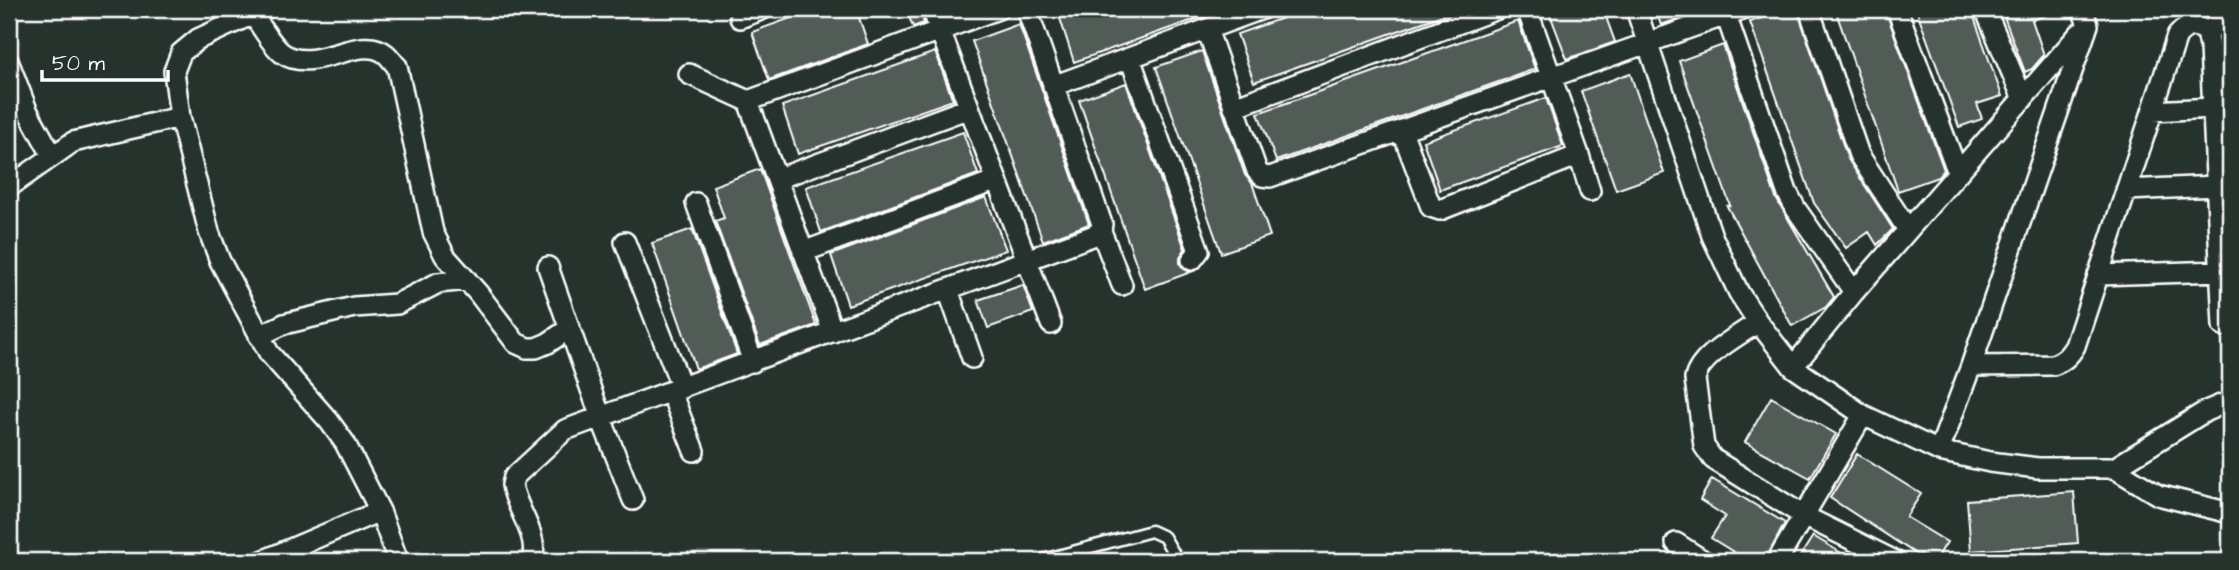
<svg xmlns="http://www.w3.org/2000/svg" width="2239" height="570" viewBox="0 0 2239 570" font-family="'Architects Daughter',sans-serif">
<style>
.building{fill:#515c57;stroke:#fff;stroke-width:2}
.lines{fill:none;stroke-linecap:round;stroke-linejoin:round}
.service-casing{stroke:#fff;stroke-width:15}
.minor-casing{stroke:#fff;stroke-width:24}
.service{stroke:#26332d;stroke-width:10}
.minor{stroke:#26332d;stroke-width:19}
</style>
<rect width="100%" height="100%" fill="#26332d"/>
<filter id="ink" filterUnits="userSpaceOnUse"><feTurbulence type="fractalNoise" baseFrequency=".0143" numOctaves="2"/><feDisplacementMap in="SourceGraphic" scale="14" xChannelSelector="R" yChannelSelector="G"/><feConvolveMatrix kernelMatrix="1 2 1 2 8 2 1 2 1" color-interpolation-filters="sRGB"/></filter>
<g filter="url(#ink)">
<path class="building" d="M816,9H856L868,44L769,80L752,32Z
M906,9H920L924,23L913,27Z
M1057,9H1219V11L1074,62Z
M1308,9H1454V11L1254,82L1237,34Z
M1548,9H1603L1615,42L1567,59Z
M1655,9H1707L1661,25Z
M1788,9H1797L1848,159L1893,229L1877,245L1869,232L1846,248L1814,203L1750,22Z
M1835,9H1885L1944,170L1938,177L1898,191Z
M1916,9H1971L2002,96L1977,104L1982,119L1959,127Z
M2001,9H2058V11L2032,20L2044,55L2032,69L2025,72Z
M1518,21L1535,69L1276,161L1258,113Z
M1019,24L1089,224L1043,241L972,41Z
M1723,45L1776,198L1834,297L1826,307L1792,326L1727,206L1730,205L1679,61Z
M1202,51L1245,175L1252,183L1270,236L1221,253L1156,67Z
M935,52L953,100L798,154L782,106Z
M1630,73L1664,173L1616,190L1581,91Z
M1126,83L1185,249L1180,258V264L1184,269L1191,272L1145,289L1079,100Z
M1546,98L1563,146L1440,190L1423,141Z
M963,132L978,174L821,232L806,187Z
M760,169L816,325L760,345L715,221L724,218L713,186Z
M986,197L1006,250L848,305L831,255Z
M692,229L737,354L696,369L652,243Z
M1023,285L1033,312L988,328L978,300Z
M1771,397L1836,434L1810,478L1745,442Z
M1857,454L1921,494L1906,517L1947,542L1935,561L1920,554L1919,556L1830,498Z
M1712,479L1785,523L1765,561H1748L1711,538L1725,516L1700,500Z
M2074,492L2078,543L1971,551L1967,500Z
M1813,536L1838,551L1854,561H1797Z"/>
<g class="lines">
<g class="service-casing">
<path id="service" d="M1039,561L1151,531L1164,537L1178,561"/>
</g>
<g class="minor-casing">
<path id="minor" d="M264,9L198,39L181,53L174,71L180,117L209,232L220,261L269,353L329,421L345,443L380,511L398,561
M932,9L1051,324
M1636,9L1712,236L1739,293L1758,322L1793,367L1863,415L1939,451L1990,462L2038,468H2114L2206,411L2230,401
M1724,9L1787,192L1796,209L1854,292
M1809,9L1859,155L1908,230
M1897,9L1958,173
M1985,9L2023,99
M253,14C261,26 270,43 282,53C314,76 360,32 386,54C390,57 393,63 397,66L433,232L445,256L478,293L516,343L527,348H536L548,343L570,328
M740,18L763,9
M1207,29L1257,171L1262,176L1270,177L1743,9
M2207,32L2228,17L2230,11
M1130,58L1199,251L1192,260
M9,63L27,110L52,155
M689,74L748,101
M1053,86L1262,9
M1234,107L1497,9
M2152,111L2213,108
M1402,131L1431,207L1440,210L1579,155L1527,9
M1579,155L1590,191
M777,179L969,108
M9,187L73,142L180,117
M2126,190L2217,186
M696,203L753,362
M1101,231L1122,285
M625,242L682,388
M803,252L997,180
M548,267L601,418L633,500
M2098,275L2221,271
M948,290L972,358
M1758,322C1739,336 1699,356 1695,379L1704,446L1713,459L1804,516L1895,561
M833,332L748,101L998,9
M259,336L284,324L354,307L397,304L438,283L467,280
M1971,366L2053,365C2064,361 2069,356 2075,346L2177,36C2186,25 2195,23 2207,32L2210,47L2223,326
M1793,367L1854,292L2080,33
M671,392L694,451
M1939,451L1971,366L2088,25L2082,9
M2114,468L2158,495L2230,513
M1676,543L1704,561
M262,561L380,511
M532,561C540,535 516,510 512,485L514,477L565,430L1092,236L1101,231L1102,224L1029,15
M1777,561L1863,415"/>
</g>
<use href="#service" class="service"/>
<use href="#minor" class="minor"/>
</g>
</g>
<rect width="2239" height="570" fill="none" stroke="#26332d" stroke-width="35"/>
<rect x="18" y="18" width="2204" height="535" fill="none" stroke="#fff" stroke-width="2.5" filter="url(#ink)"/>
<path d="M42 70v10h126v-10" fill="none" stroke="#ffffff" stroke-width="3.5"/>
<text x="52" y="70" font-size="21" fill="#ffffff" stroke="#26332d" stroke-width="5" paint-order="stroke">50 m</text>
</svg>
